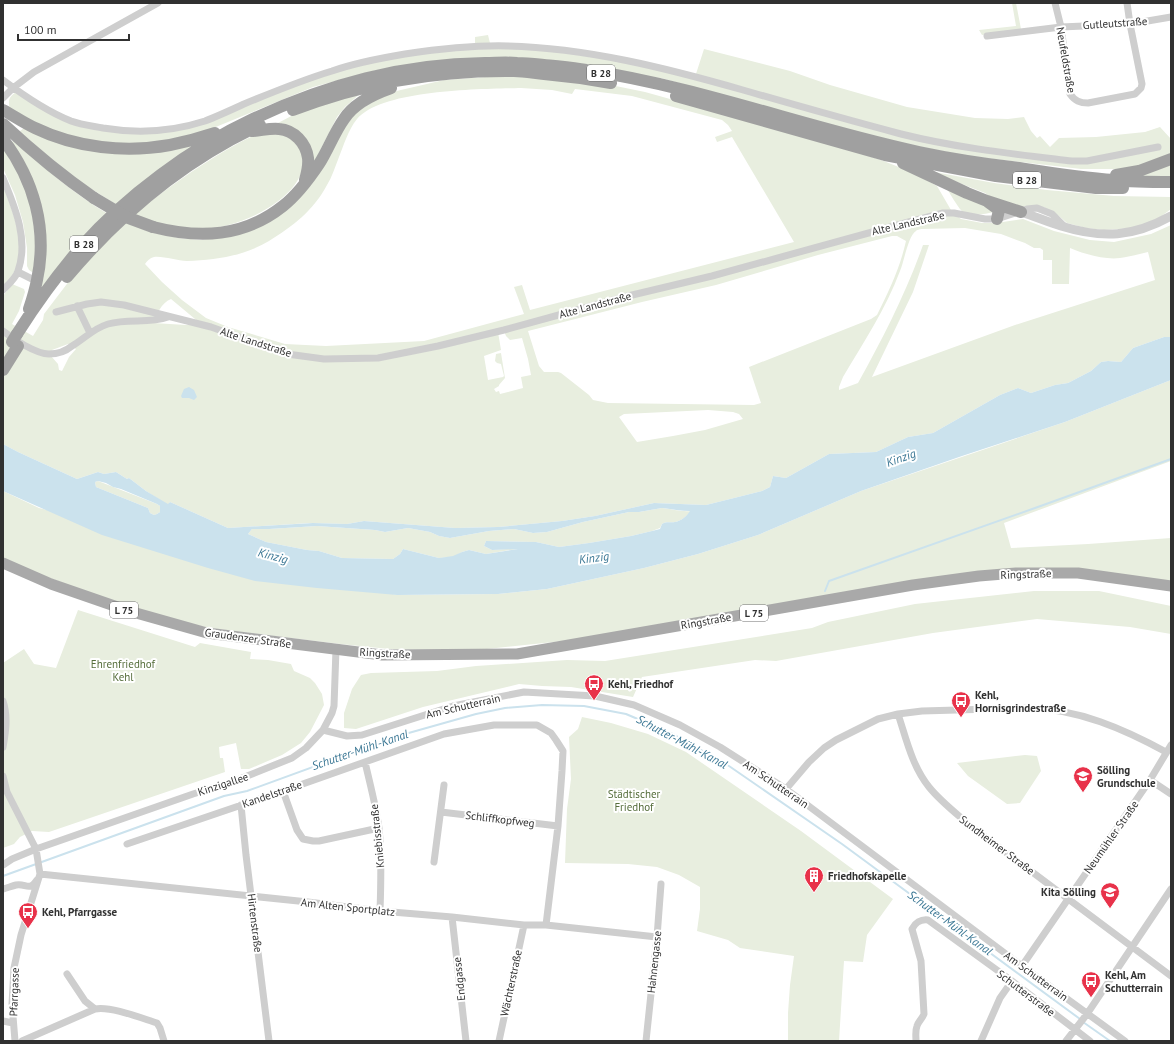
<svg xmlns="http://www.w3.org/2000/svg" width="1174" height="1044" viewBox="0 0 1174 1044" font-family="'PT Sans',sans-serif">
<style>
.green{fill:#e8eedf;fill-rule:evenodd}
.water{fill:#cbe2ed;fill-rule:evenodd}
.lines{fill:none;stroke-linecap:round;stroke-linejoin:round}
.stream{stroke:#cbe2ed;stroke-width:2}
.minor{stroke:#cecece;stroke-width:7}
.tertiary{stroke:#cecece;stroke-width:9}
.primary{stroke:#a9a9a9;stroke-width:11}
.trunk{stroke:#a0a0a0;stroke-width:12}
.trunk-bridge{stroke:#a0a0a0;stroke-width:12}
.labels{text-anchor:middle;stroke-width:4;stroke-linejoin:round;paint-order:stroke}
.shield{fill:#fff;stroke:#6f6f6f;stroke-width:1}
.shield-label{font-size:10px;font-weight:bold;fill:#313131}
.street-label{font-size:11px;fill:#313131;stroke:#fff}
.park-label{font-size:11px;fill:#566e3c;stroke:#fff}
.poi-label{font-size:11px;font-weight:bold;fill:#313131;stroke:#fff;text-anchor:start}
.water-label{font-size:12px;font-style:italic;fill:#3c7895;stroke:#fff}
</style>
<rect width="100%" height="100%" fill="#fff"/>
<path class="green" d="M1012,3H1016L1021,29L982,35L979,30L1016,26Z
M488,35L491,47L580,53L695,77L704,49L790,71L830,85L907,107L975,118L1008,119L1024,117L1031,131L1037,138L1040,136L1050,147L1059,138L1096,137L1145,132L1160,127L1171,139V178H1124L1123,169H1081L968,156L880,139L661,78L393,67L373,71L313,87L206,131L155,143L109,144L58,134L10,110C8,101 8,98 16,92L52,113L110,130L183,127L285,88L381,59L475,47V37Z
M512,75L601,83L645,92L831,144L881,160L914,173L937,186L951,210L961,219L982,223H996L1023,219L1054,231L1090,240L1114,242L1151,234L1171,225V337H1164L1133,348L1121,362L1108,361L1101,362L1091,371L1068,383L1055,385L1031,393L1018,388L1000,395L933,433L908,437L876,452L829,454L786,478L773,476L770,487L762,491L706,505L654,503L595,516L562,521L498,527L455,528L364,521L347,524L310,523L228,528L170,502L168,505L146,491L129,478L127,479L116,472L104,474L98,472L77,479L18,452L3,444V296L12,284L24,289L25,292L19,311L12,324L33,336L43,320L44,314L76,272L124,222L150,232L179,238L201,240L220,237L275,217L356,112L388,93L444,80ZM521,88L552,90L572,94L575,89L632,96L722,120L728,125L732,131L715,137L717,142L732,137L794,242L530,310L522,285L514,287L524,314L424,341L326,346L285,344L228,327L206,318L182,300L162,282L145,264C147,261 150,258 154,257C164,256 177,261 187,261C216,260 244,256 269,241C292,227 314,210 327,185C332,177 335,167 339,157C344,145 348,130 357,119C383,89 482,89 521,88ZM965,228L1001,234L1025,243L1034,248H1040L1043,250V260H1052V284H1069L1070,248C1084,254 1105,260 1120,258C1129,257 1139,254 1148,252L1155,280L1015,325L872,377L913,292L929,245H923C906,293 883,338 858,383L839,390V387L843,377C863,343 886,309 900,271C904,262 908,236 916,231C916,230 921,229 922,229ZM892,236H897L906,241C900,268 889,291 877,315L871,319L749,367L761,403L754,405L608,403L593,400L589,395L561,373L558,372H544L539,366L528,331L642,302L716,285L818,255ZM171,299L201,324L186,325L153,323C157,314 161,303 171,299ZM504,331L506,336L510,340L522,338L528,359L531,375L521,377L523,388L500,394L499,391L496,392L494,389L499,386V385L505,378L501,353L496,354L495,361L497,363L501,364L504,376L503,377L488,380L484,356L501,350L498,332ZM68,344L76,349L69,357L62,371L59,370L58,364L51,356L52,350ZM708,410L733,412L739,414L743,419L705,430L673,436L637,442L619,417L624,414Z
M362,92L345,107L337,117L310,171L312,155L278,123L299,112Z
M24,128L74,146L198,142L117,205L77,180L20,133V131Z
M264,132C270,133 283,133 287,136C292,139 297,145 300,150C312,173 287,197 268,208C248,221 220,230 196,229C186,229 175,228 165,226C155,223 144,218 134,214C164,191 195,168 228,149C239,143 251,136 264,132Z
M14,140C43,167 74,194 108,214L43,288L40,287L46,239L11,143Z
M3,145L26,184L36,230L35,271L32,272L29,270L27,266V248L23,222L15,195L3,168Z
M929,171L994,183L1047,190L1114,196L1171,197V209L1159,218L1133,228L1104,230L1086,228L1067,223L1059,216L1044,207H1019L996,201L985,193Z
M3,187C13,210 28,250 13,274C11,278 6,282 3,286Z
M946,187L992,208L994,212C986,214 969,217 962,211C959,209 949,192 946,187Z
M1171,380V461L1004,523L1011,548L1088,544L1171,538V584L1025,570L573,640L487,649L458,650L389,649L340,644L210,628L174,620L98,596L34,572L3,559V491L39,508L397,595L498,594L547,589L644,568L698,554L758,535L861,491L1065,422Z
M98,481L157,504L160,506V512L157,514L154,515L150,513L148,508L96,487L95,482Z
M662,508C672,509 681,512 691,511C687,516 681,521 675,522C670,523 667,521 662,524L660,528L652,531L631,536L589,543L559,547L536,542L486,541L484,546L492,550L523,548L486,554L469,550L462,552L453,557L439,558L403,549L400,554L393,559L342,558L319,551L307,550L266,542L248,534L252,529H269L317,526L375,530L385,532L408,528L430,532L439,536L450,538L489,531L514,529L533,533L547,532L583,522L629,512H639Z
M1034,591H1099L1171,606V634L1130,627L1037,619L933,633L776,661L755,660L642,677L633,697L571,687L542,686L519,684L423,707L356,729L344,728V713L352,689L361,675L371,673L437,671L476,666L567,660L605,661L812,628L828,622L915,604Z
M78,610L195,647L200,643L251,652L250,659L268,660L291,664L294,671L310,678L315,683L322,694L324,705L310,732L301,743L282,755L249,769H241L236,743L219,747L220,758H223L225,772L49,832L32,831L20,837L14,844L3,848V663L24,649L34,664L56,668Z
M582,717L611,723L648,734L686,752L801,831L893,899L867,935L863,962L844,961L839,1041H788V1013L790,985L794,956L740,948L728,940L697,931L700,909V887L679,875L657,867L628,864L565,863L567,809L571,779L569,737L578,729Z
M1025,755L1037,756L1041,771L1020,803L1007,804L968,776L957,763Z"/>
<path class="water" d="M1164,337H1171V380L1065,422L962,456L861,491L758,535L698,554L644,568L547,589L498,594L397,595L317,588L255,581L208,568L102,535L3,491V444L18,452L77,479L98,472L104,474L116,472L127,479L129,478L146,491L168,504L170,502L228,528L313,523L347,524L364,521L455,528L498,527L562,521L595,516L654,503L706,505L762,491L770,487L773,476L786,478L829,454L876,452L908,437L933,433L1000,395L1018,388L1031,393L1055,385L1068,383L1091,371L1101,362L1108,361L1121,362L1133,348ZM98,481L106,483L113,487L121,489L157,504L160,506V512L157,514L154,515L150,513L148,508L96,487L95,482ZM662,508C672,509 681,511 690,511C687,516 681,521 675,522C670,523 667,521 662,524L660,529L652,531L631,536L589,543L559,547L536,542L486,541L484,546L492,550L518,549L486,554L469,550L462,552L453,556L439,558L403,549L400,554L393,559L342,558L319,551L307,550L266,542L248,534L252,529H269L317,526L375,530L385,532L408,528L430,532L439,536L450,538L489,531L514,529L533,533L547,532L583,522L629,512H639Z
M189,387L194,390L197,397L194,400L189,398H182L181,396L184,389Z"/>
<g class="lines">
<path class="stream" d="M825,591L829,581L1035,508L1171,459
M3,876L224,796L247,791L398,736L476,714L505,708L542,705L584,706L626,714L673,734L729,766L842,844L1080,1019
M1083,1022L1110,1041"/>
<path class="minor" d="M1055,3L1061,27L1070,94C1075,101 1080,103 1088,103L1135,94L1141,88L1142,84L1130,24L1127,3
M987,36L1061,27L1130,24L1171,17
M3,80C23,95 48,112 71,121C82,125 93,126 103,128C139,134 171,132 205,121C218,116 231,110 244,104C273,92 302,80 332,71C355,63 381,58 405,54C439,49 473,45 508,46C587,48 666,68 743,90C795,105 848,120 901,134C957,148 1014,154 1072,161H1087L1158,147
M3,98L13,88L34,72L158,3
M3,178C15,207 29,240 18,271C16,278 8,285 3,290
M18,272L32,279L37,281
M77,306L90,333
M56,312L87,304L101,302L124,305L211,327L287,354L324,359L378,358L438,346L504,330L628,296L712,276L905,223L943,213H954L985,219H997L1027,209L1037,208L1052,214L1065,227
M3,331C13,339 36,354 49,354C57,354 66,351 72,346C84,339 94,328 108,324C128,318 149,324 168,317
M3,701C8,716 6,731 3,747
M898,714C906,738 912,766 929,787C941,802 957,814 972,827L1171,976
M323,730L347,736L362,735L453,706L524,692L595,696L634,705L680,725L720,747L786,789L1022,966L1125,1041
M365,762C370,784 376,806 379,828C382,856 381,883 380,911
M3,776L7,792L36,849L40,874L21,935L14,968L12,1004L15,1041
M1150,780L1171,794
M786,789L809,762L824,748L836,740L878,719L898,714L922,711L1030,708C1078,709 1124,729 1166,752
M283,791L297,830L303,839L313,841H319L379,828
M241,805L246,855L269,1041
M441,812L558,826
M127,844L283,791L444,734L494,725H537L551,733L556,740L563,751L562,771L558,826L546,925
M434,862L444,785
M3,865L12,859L36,849L193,794L237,780L292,758L306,748L323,730L332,713L334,706L336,649
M40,874L308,902L380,911L452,917L524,925H546L657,937
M3,889C7,888 12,886 16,885C26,883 29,892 37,880
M452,917L466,1041
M1022,966L1150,780L1171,745
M67,974L85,1001L95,1009C111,1006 141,1018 157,1023L160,1028L164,1041
M3,1021L13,1023
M22,1041L95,1009
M499,1041L524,925
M646,1041L657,937L661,884
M916,1041C916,1036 915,1031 917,1026C918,1022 922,1019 924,1014L921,961L912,929C915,923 921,919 928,920L1012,981L1090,1041
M981,1041L1000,998L1012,981
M1066,1041L1087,1014L1171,889"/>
<path class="tertiary" d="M1021,212C1034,216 1048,222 1061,226C1103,239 1133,237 1171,216"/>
<path class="primary" d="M3,563L51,584L129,611L207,633L382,655L517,654L913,585L979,576L1016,573H1078L1171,586"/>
<path class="trunk" d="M676,96L885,155L996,176L1096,188H1123
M3,110C14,116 24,123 35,128C76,148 126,153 170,145C185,142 200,138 215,133
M293,110C363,83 439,70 514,71C524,71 534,73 544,74C567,76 589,79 611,83
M3,124C32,151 62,176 94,198
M251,131C260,131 269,128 279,129C294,130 306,143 308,158C309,166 307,173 305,180
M3,139C34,180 48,229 37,280C35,290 32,300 29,309
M903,163L967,193L987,201L1021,212
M1116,175L1139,171L1171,159
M988,202L999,210L997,219
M153,227C200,239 244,237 283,206C297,195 309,179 319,164C328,150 334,133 344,119C354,103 374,94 391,88
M67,277C120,214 185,160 260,125
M17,334C36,304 57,275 81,247C126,196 191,148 253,119C328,84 402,64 485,63C496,63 506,62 517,63C530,63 542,65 555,66C565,67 576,68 586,70C700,87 807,128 919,152C952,159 986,164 1019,168C1051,173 1082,178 1114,180C1133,182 1152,182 1171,182
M3,370L18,346"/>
<path class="trunk-bridge" d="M94,198L126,217L153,227
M12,342L17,334"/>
</g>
<defs>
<g id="bus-pin" transform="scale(1)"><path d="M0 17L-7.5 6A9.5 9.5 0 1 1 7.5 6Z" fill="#e8324a" stroke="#fff"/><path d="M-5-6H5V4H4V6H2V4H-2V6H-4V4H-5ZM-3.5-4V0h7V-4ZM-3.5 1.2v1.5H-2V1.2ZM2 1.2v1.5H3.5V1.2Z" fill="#fff"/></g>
<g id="school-pin" transform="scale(1)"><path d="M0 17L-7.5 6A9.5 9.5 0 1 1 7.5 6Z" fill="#e8324a" stroke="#fff"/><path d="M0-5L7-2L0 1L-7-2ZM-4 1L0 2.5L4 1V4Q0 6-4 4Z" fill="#fff"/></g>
<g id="building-pin" transform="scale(1)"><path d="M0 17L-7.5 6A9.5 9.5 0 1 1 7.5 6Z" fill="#e8324a" stroke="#fff"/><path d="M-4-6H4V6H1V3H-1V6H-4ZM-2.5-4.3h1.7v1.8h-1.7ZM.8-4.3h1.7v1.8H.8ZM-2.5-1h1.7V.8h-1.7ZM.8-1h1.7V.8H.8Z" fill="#fff"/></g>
</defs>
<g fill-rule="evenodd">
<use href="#bus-pin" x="594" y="684"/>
<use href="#bus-pin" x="961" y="701"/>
<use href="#school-pin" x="1083" y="776"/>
<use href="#building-pin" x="814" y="876"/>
<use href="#school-pin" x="1110" y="892"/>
<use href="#bus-pin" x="28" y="912"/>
<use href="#bus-pin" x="1091" y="981"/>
</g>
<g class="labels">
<g class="shield">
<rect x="587" y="65" width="28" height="16" rx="3"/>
<rect x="1013" y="172" width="28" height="16" rx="3"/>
<rect x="70" y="236" width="28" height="16" rx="3"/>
<rect x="110" y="602" width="28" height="16" rx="3"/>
<rect x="740" y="605" width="28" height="16" rx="3"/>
</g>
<g class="shield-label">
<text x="601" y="77">B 28</text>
<text x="1027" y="184">B 28</text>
<text x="84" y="248">B 28</text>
<text x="124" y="614">L 75</text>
<text x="754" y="617">L 75</text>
</g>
<g class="street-label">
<text transform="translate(1115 23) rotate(-4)" y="4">Gutleutstraße</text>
<text transform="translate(1066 60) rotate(80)" y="4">Neufeldstraße</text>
<text transform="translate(908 223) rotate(-13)" y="4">Alte Landstraße</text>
<text transform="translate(595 305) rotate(-15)" y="4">Alte Landstraße</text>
<text transform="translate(256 342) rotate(18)" y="4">Alte Landstraße</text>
<text transform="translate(1026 574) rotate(-2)" y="4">Ringstraße</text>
<text transform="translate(706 621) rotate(-10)" y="4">Ringstraße</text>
<text transform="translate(248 638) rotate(8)" y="4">Graudenzer Straße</text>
<text transform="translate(385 653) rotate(3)" y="4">Ringstraße</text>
<text transform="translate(463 706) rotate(-13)" y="4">Am Schutterrain</text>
<text transform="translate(223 784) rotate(-18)" y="4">Kinzigallee</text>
<text transform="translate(776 784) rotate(34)" y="4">Am Schutterrain</text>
<text transform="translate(272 794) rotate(-19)" y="4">Kandelstraße</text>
<text transform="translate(500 819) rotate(7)" y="4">Schliffkopfweg</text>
<text transform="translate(377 836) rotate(-96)" y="4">Kniebisstraße</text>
<text transform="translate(1111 837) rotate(-55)" y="4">Neumühler Straße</text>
<text transform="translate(997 845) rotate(37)" y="4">Sundheimer Straße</text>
<text transform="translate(348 907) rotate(6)" y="4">Am Alten Sportplatz</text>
<text transform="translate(255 923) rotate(83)" y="4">Hirtenstraße</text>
<text transform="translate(654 962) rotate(-84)" y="4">Hahnengasse</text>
<text transform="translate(1036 976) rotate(36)" y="4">Am Schutterrain</text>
<text transform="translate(459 979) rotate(-96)" y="4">Endgasse</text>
<text transform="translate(511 983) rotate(-78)" y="4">Wächterstraße</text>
<text transform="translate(14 992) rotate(-88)" y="4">Pfarrgasse</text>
<text transform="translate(1026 993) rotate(37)" y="4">Schutterstraße</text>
</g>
<g class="park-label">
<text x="123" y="668">Ehrenfriedhof<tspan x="123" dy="13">Kehl</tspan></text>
<text x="634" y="798">Städtischer<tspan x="634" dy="13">Friedhof</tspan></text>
</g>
<g class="poi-label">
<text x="608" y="688">Kehl, Friedhof</text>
<text x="975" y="699">Kehl,<tspan x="975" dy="13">Hornisgrindestraße</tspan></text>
<text x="1097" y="774">Sölling<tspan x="1097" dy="13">Grundschule</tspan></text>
<text x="828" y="880">Friedhofskapelle</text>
<text x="1096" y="896" text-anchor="end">Kita Sölling</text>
<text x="42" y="916">Kehl, Pfarrgasse</text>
<text x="1105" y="979">Kehl, Am<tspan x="1105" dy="13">Schutterrain</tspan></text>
</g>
<g class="water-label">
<text transform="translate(901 458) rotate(-20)" y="4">Kinzig</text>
<text transform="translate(273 556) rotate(15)" y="4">Kinzig</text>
<text transform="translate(594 558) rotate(-7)" y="4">Kinzig</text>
<text transform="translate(682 742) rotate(28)" y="4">Schutter-Mühl-Kanal</text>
<text transform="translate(360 750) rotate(-19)" y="4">Schutter-Mühl-Kanal</text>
<text transform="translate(950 923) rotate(36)" y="4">Schutter-Mühl-Kanal</text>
</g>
</g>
<rect width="1174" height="1044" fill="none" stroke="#313131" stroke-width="8"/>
<path d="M18 34v6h111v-6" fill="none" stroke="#313131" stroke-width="2"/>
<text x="24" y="34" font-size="12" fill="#313131" stroke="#ffffff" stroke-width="3" paint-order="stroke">100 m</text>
</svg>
